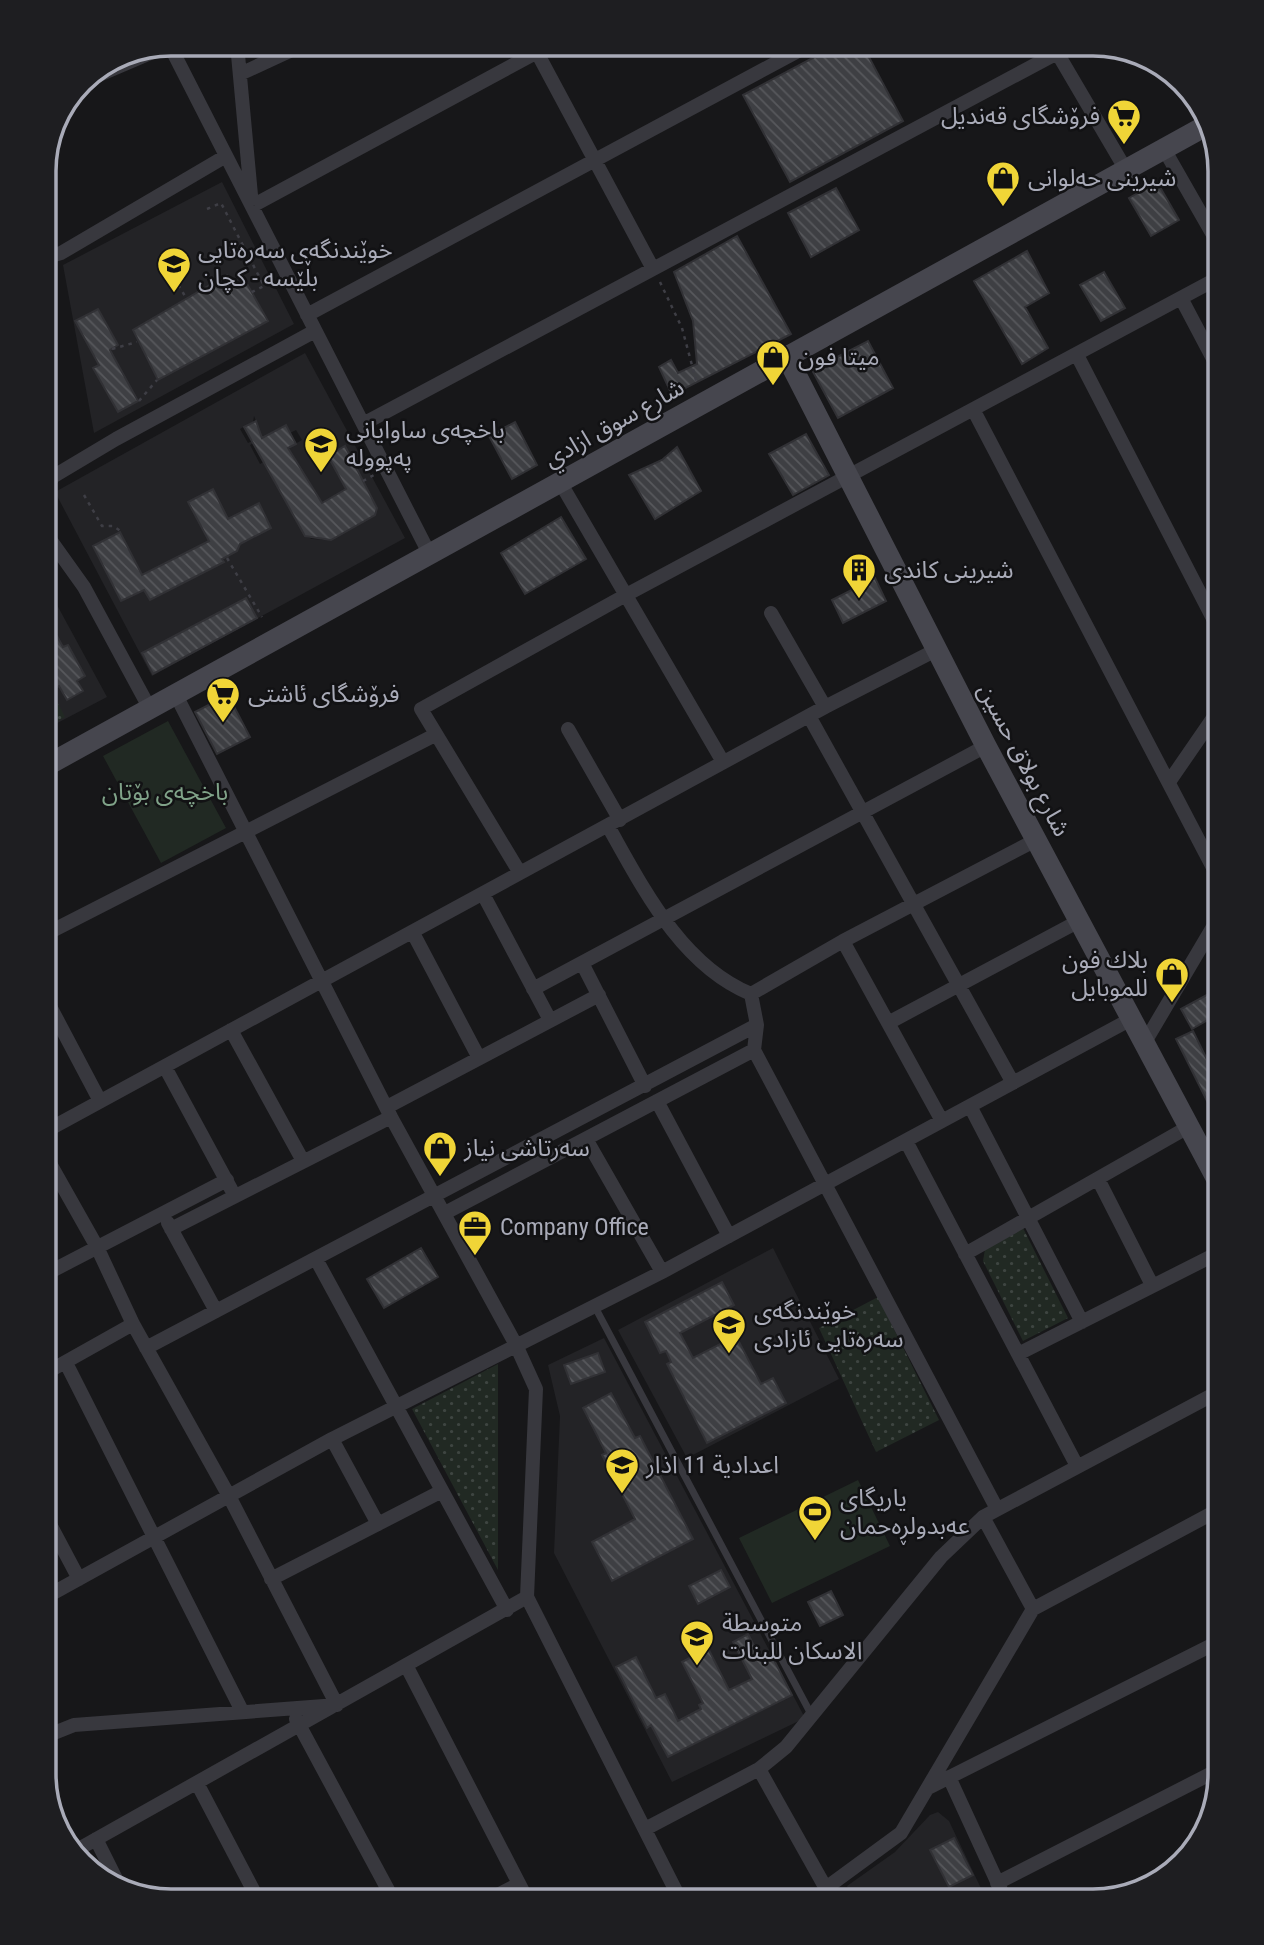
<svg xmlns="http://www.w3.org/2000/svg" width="1264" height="1945" viewBox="0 0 1264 1945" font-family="'Roboto Condensed','Noto Sans Arabic',sans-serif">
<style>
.built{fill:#232326;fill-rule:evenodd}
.green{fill:#212923}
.garden{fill:url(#garden-dots)}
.building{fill:url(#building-back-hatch);stroke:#313135;stroke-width:2}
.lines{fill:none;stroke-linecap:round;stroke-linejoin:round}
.path{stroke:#3e3e45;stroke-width:2.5;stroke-dasharray:3.5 5;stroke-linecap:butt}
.lane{stroke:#38383e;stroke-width:7}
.street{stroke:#38383e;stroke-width:14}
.secondary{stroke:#46464e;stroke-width:21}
.labels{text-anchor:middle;stroke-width:5;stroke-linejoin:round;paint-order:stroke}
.poi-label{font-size:24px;fill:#a9abb8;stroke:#121214;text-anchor:start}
.street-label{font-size:24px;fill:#a9abb8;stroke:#121214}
.park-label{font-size:24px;fill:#80a389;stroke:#121214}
.rim{fill:none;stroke:#a9abb8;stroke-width:3.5}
</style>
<defs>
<pattern id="garden-dots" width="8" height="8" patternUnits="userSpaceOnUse" patternTransform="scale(1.75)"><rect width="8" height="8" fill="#212923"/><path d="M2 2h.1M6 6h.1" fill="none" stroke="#3e4541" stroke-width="1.8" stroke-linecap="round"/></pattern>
<pattern id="building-back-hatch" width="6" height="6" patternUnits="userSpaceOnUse" patternTransform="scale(1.75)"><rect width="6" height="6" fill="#3e3f43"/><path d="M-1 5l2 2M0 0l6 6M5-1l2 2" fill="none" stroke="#57585c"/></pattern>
</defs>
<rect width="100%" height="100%" fill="#171719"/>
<path class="built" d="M222,182L294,324L94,433L63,265Z
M305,353L405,538L152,676L55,492ZM254,416L262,436L248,443L240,429L253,422ZM285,425L290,433L296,430L302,440L260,464L250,445ZM345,447L377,508L375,515L331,540L312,539L305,536L322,503L346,489L328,456Z
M44,581L107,697L44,730Z
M773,1248L839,1379L687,1458L618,1330Z
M604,1338L805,1718L672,1782L554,1553L560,1416L548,1365Z
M938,1812L949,1821L987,1901H854L847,1886L895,1852L930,1815Z"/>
<path class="green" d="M168,721L226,828L161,863L103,756Z
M858,1480L890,1546L772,1603L739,1538Z"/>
<path class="garden" d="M52,692L65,717L44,729V696Z
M1023,1228L1068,1318L1023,1341L983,1261L985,1249Z
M878,1297L939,1420L876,1452L819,1328Z
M498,1364V1570L412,1409Z"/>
<path class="building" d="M839,44H862L903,121L790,182L743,95Z
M1157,182L1179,220L1151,236L1129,198Z
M836,188L859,230L811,257L788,213Z
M737,236L791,334L672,395L659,367L671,360L678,373L697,364L693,321L674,272Z
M1027,251L1049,293L1025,307L1048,348L1022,364L974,281Z
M1104,272L1125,308L1101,321L1080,285Z
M227,275L237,286L246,282L268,321L158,380L133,330Z
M98,309L118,345L110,350L138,401L118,412L93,368L99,365L75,321Z
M868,341L893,388L838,418L812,370Z
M256,421L262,438L286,425L296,444L288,448L322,503L346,489L328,456L345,446L377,508L375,515L331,540L305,536L244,427Z
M515,422L537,465L512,479L489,436Z
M806,434L829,475L793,495L769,454Z
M677,447L701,491L655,519L629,475L662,460Z
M213,489L228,519L259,503L271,528L240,544L237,551L222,559L224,562L150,600L144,590L121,601L93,546L120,532L142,575L209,541L188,502Z
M561,517L586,559L525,594L501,553Z
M875,578L886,601L843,623L832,600Z
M246,598L257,618L153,674L142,653Z
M57,636L63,647L68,645L85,676L77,681L83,691L67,700L59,686L44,694V643Z
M228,695L250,737L217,754L195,712Z
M1214,991L1220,1002V1013L1192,1029L1181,1009Z
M1193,1031L1216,1078L1220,1076V1099L1209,1105L1176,1039Z
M421,1248L438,1277L384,1308L367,1279Z
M722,1282L734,1305L680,1333L693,1358L736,1336L761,1384L773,1378L786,1403L707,1443L667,1364L671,1362L666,1351L660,1353L645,1322Z
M598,1353L605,1372L571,1384L564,1365Z
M611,1393L635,1438L640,1436L693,1539L612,1581L592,1542L635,1519L602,1455L606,1453L583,1408Z
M721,1570L730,1587L698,1604L689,1586Z
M831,1591L843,1615L820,1626L808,1602Z
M748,1634L763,1663L773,1658L792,1695L668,1757L651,1725L647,1728L616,1667L636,1657L656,1698L665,1694L678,1721L701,1709L699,1705L703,1703L682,1662L708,1648L729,1690L752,1679L733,1642Z
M954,1838L973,1875L949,1887L930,1850Z"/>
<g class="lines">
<path class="path" d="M207,209L221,203L264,286L250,293
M170,270L186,298
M660,282L682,328L697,384
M112,349L137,342
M139,401L157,380
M363,481L374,475
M84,495L102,526H113L122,532
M227,558L262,617"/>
<path class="lane" d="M595,1307L811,1714"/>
<path class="street" d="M169,44L430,555
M237,44L252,206L552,44
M1052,44L1126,170
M533,45L652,267
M240,74L305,44
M80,83L169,45
M1164,149L1220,247
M44,258L61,253L226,156
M1181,298L1220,372
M307,315L811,44
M1077,355L1220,632
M974,411L1220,881
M363,424L1074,44
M560,482L723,762
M44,488L54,476L116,439L315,331
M44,531L84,587L150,709
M771,613L825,707
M176,695L391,1117L516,1345L536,1389L527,1597L681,1901
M809,716L1013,1083
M568,729L620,820
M1169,782L1220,708
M608,826C643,888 681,965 751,994
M520,873L421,709L626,595L1220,277
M483,894L550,1020
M413,933L479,1058
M44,935L435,735
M843,941L942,1121
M582,963L645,1086
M533,989L986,746
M751,994L757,1025L754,1050L996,1507
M751,994L843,941L1036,840
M44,995L100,1101
M888,1023L1081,920
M231,1030L303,1161
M1145,1042L1220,915
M165,1067L231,1189
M657,1101L729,1236
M970,1106L1082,1322
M387,1107L599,995
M44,1132L825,707L936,650
M586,1139L662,1272
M906,1141L1077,1466
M1201,1148L1220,1138
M1098,1179L1152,1285
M445,1213L754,1050
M168,1223L216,1311
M171,1229L391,1117
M965,1254L1190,1126
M316,1259L507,1610
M44,1275L227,1180
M146,1348L757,1025
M1018,1354L1220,1252
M66,1363L242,1711
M44,1374L133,1324
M332,1439L378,1524
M44,1513L79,1579
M983,1517L1033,1609
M271,1579L442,1491
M44,1598L332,1439L662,1272L1133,1018
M406,1665L528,1901
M296,1719L394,1901
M44,1737L74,1725L337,1705L229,1496L133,1324L97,1247L44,1153
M759,1769L833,1901
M949,1777L1006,1901
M197,1783L259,1901
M928,1788L1220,1641
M647,1828L759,1769L786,1747L941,1557L983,1517L1220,1391
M96,1839L120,1887
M75,1851L527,1597
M997,1883L1220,1769
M826,1888L901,1833L1033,1609L1220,1509
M486,1901L519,1884"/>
<path class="secondary" d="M787,357L986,746L1220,1185
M44,767L1209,124"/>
</g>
<defs>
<g id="supermarket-pin" transform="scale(1.75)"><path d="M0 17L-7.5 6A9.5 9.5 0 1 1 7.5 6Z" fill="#f0d537" stroke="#121214"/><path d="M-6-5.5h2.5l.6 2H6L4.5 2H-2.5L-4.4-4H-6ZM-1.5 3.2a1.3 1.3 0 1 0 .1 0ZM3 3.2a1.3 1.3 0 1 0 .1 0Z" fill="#111"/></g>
<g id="shop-pin" transform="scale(1.75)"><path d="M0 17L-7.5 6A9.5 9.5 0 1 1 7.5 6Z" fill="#f0d537" stroke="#121214"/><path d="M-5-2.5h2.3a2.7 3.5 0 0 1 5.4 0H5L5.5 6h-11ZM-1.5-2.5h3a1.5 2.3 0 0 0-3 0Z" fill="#111"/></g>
<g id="school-pin" transform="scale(1.75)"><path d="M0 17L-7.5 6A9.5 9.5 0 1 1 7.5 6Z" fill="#f0d537" stroke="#121214"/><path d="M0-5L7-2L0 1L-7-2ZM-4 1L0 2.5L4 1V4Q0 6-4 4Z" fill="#111"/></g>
<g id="building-pin" transform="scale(1.75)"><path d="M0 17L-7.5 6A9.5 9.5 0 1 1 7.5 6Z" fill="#f0d537" stroke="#121214"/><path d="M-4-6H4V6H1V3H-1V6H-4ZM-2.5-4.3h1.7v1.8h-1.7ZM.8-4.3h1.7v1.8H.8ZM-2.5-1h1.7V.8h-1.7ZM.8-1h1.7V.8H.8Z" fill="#111"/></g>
<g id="office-pin" transform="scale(1.75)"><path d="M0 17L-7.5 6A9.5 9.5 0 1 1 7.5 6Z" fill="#f0d537" stroke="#121214"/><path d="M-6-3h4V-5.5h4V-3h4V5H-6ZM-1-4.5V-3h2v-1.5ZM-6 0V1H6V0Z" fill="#111"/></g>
<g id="stadium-pin" transform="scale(1.75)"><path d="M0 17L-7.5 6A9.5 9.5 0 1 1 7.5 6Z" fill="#f0d537" stroke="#121214"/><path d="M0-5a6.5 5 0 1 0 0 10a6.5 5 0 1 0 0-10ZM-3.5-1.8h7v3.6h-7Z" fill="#111"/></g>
</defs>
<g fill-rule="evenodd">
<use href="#supermarket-pin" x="1124" y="116"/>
<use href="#shop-pin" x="1003" y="178"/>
<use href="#school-pin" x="174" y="264"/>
<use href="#shop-pin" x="773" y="357"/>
<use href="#school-pin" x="321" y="444"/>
<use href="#building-pin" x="859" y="570"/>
<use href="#supermarket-pin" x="223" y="694"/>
<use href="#shop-pin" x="1172" y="974"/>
<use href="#shop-pin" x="440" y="1148"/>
<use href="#office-pin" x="475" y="1227"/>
<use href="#school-pin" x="729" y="1325"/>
<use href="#school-pin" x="622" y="1465"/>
<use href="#stadium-pin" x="815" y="1512"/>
<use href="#school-pin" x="697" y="1637"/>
</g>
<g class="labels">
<g class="poi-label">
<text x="1100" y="124" text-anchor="end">فرۆشگای قەندیل</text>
<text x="1028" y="186">شیرینی حەلوانی</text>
<text x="198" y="258">خوێندنگەی سەرەتایی<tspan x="198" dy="28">بڵێسە - کچان</tspan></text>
<text x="798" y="365">ميتا فون</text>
<text x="346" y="438">باخچەی ساوایانی<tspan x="346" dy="28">پەپوولە</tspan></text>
<text x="884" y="578">شیرینی کاندی</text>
<text x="248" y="702">فرۆشگای ئاشتی</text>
<text x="1148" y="968" text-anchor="end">بلاك فون<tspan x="1148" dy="28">للموبايل</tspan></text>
<text x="464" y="1156">سەرتاشی نیاز</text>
<text x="500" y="1235">Company Office</text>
<text x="754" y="1319">خوێندنگەی<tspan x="754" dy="28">سەرەتایی ئازادی</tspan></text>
<text x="646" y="1473">اعدادية 11 اذار</text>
<text x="840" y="1506">یاریگای<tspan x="840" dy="28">عەبدولڕەحمان</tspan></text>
<text x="722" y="1631">متوسطة<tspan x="722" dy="28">الاسكان للبنات</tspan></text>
</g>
<g class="street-label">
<text transform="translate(614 423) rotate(-29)" y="8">شارع سوق ازادي</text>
<text transform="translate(1024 760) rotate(62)" y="8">شارع بولاق حسين</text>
</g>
<g class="park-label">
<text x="165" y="800">باخچەی بۆتان</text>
</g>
</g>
<path d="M0 0H1264V1945H0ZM171 56H1093A115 115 0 0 1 1208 171V1774A115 115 0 0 1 1093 1889H171A115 115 0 0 1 56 1774V171A115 115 0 0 1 171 56Z" fill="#1e1e21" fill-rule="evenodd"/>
<path class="rim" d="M171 56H1093A115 115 0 0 1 1208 171V1774A115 115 0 0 1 1093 1889H171A115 115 0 0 1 56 1774V171A115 115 0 0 1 171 56Z"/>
</svg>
